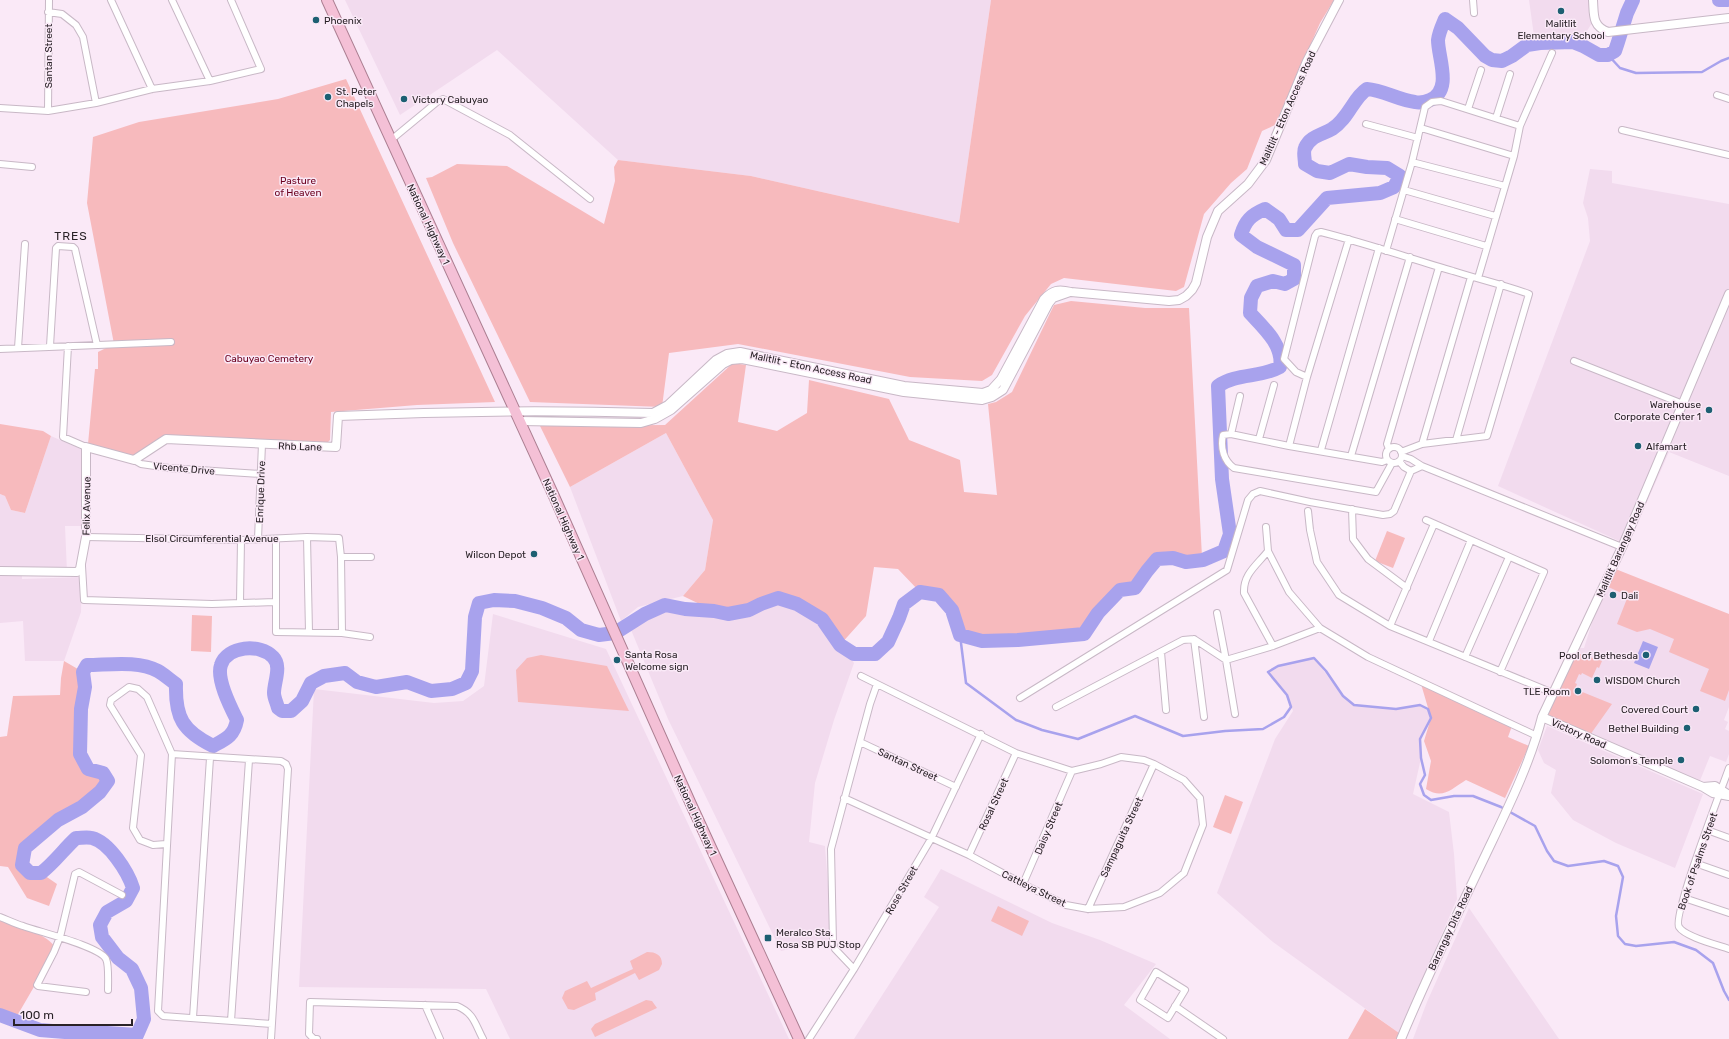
<svg xmlns="http://www.w3.org/2000/svg" width="1729" height="1039" viewBox="0 0 1729 1039" font-family="Rubik,sans-serif">
<style>
.built{fill:#f2dbee}
.green{fill:#f7babd}
.water{fill:#a8a2ed}
.lines{fill:none;stroke-linecap:round;stroke-linejoin:round}
.stream{stroke:#a8a2ed;stroke-width:2.5}
.river{stroke:#a8a2ed;stroke-width:14}
.minor-casing{stroke:#c8b8c6;stroke-width:8}
.tertiary-casing{stroke:#c8b8c6;stroke-width:10}
.trunk-casing{stroke:#ac7f92;stroke-width:12}
.minor{stroke:#fff;stroke-width:6}
.tertiary{stroke:#fff;stroke-width:8}
.trunk{stroke:#f4c0d6;stroke-width:10}
.poi-dot{fill:#1c5f72;stroke:#fae9f7;stroke-width:1.5}
.labels{text-anchor:middle;stroke-width:3;stroke-linejoin:round;paint-order:stroke}
.poi-label{font-size:10px;fill:#292227;stroke:#fae9f7;text-anchor:start}
.street-label{font-size:10px;fill:#292227;stroke:#fae9f7}
.park-label{font-size:10px;fill:#6c001e;stroke:#fae9f7}
.quarter-label{font-size:12px;letter-spacing:1px;fill:#292227;stroke:#fae9f7}
</style>
<rect width="100%" height="100%" fill="#fae9f7"/>
<path class="built" d="M345,0H991L959,223L751,176L618,160L497,50L400,115Z
M1529,0H1591L1592,23L1585,34L1534,36Z
M1590,169L1612,171V183L1729,204V476L1669,452L1628,545L1498,486L1590,241L1588,218L1583,203Z
M666,433L713,520L705,570L683,596L638,607L621,621L570,487Z
M51,436L85,451L83,526H65L67,572L22,571V579L82,577L81,612L64,661H25L23,621L0,623V494L5,496L11,510L25,513Z
M1604,585L1729,614V707L1724,720L1728,722L1725,729L1729,731V754L1726,762L1710,756L1699,783L1547,716L1572,655L1577,653L1579,648H1584Z
M778,598L797,604L822,619L854,663L834,720L815,783L809,842L825,846L832,939L781,951L668,719L629,625L645,614L665,605L685,609L714,611L728,614L749,610L761,604Z
M493,614L606,649L789,1039H510L486,989L299,987L314,689L434,703L463,701L484,686Z
M1314,658L1343,696L1354,705L1396,709L1420,705L1428,709L1431,718L1420,739L1421,758L1413,794L1449,812L1454,854L1457,899L1399,1033L1273,942L1217,893L1275,739L1293,711L1287,695L1268,672L1278,666Z
M1547,726L1703,794L1675,868L1616,843L1573,820L1551,793L1556,770L1544,763L1538,750Z
M941,869L1052,923L1100,940L1156,964L1124,1005L1170,1039H854L939,907L924,897Z
M1469,908L1559,1039H1413L1427,1002Z"/>
<path class="green" d="M991,0H1334L1320,23L1275,125L1262,131L1247,169L1231,183L1204,214L1184,287L1176,291L1064,278L1051,284L1025,316L992,375L982,381L910,377L738,344L669,353L662,407L530,402L453,243L426,178L432,177L457,164L507,166L604,224L615,181L614,167L618,160L751,176L959,223Z
M346,79L495,402L417,405L331,412L330,440L327,443L162,436L134,456L88,444L95,369H98V352L114,344L87,203L93,137L139,122L278,99Z
M1071,301L1145,308H1189L1202,557L1186,562L1173,558L1157,560L1147,571L1135,588L1120,590L1098,613L1084,634L1018,640L982,641L960,635L952,610L939,595L920,592L898,569L874,567L866,616L840,645L822,619L797,604L778,598L761,604L749,610L728,614L714,611L683,596L705,570L713,520L666,433L570,487L540,426L665,425L733,363L746,365L738,422L777,431L807,413L809,380L889,399L909,440L960,460L964,492L997,495L988,404L996,402L1012,392L1054,305Z
M0,424L43,431L51,436L25,513L11,510L5,496L0,494Z
M1387,531L1405,538L1393,568L1375,561Z
M1613,568L1729,614V690L1725,701L1700,691L1709,669L1669,652L1674,639L1650,629L1637,632L1617,624L1628,596L1604,585Z
M192,615L212,616L211,652L191,651Z
M1577,653L1602,661L1599,668L1597,667L1592,678L1582,673L1581,675L1579,674L1575,683L1577,684L1575,689L1612,704L1590,735L1547,716L1572,655Z
M541,655L607,666L629,711L518,702L516,670L527,658Z
M64,661L83,672L85,687L81,709L80,754L88,769L103,773L108,781L100,792L82,807L58,820L25,848L22,865L30,873H41L57,884L49,906L27,898L8,867L0,866V737L7,736L13,696L60,695L61,678Z
M1421,684L1512,726L1508,737L1529,746L1505,798L1466,780C1451,789 1443,800 1426,789L1431,761L1424,741L1431,718Z
M1225,795L1243,802L1231,834L1213,827Z
M998,906L1029,921L1022,936L991,921Z
M0,918C13,924 51,935 56,949L17,1016L0,1010Z
M647,952C656,952 662,955 662,964L659,970L639,980L635,973L595,993L596,1000L574,1010L568,1009L562,998L565,991L587,981L591,988L633,969L630,961Z
M646,1000L652,1001L657,1008L595,1037L591,1029L595,1024Z
M1365,1009L1399,1033L1397,1039H1348Z"/>
<path class="water" d="M1643,641L1658,647L1649,669L1634,663Z"/>
<g class="lines">
<path class="stream" d="M1608,55L1620,68L1636,73L1702,72L1721,61L1729,58
M960,635L966,683L1016,720L1042,730L1078,739L1135,716L1183,736L1225,731L1263,729L1284,717L1291,707L1287,695L1268,672L1278,666L1314,658L1326,671L1343,696L1354,705L1396,709L1420,705L1428,709L1431,718L1420,739L1421,758L1425,775L1420,784L1424,795L1431,800L1454,796H1473L1501,807L1535,826L1547,851L1554,861L1568,866L1604,861L1618,866L1623,877L1616,916L1618,936L1625,944L1636,946L1674,942L1696,950L1713,963L1724,991L1729,1000"/>
<path class="river" d="M1719,0H1727
M0,1015L40,1030L65,1032L107,1033L137,1035L144,1019L141,988L132,969L118,958L102,937L100,925L107,912L126,901L133,888C128,872 109,842 92,838C87,837 81,838 76,838C64,849 55,862 41,873H30L22,865L25,848L58,820L82,807L100,792L108,781L103,773L88,769L80,754L81,709L85,687L83,672L87,665C108,665 138,660 158,671C165,675 170,680 176,684C175,718 183,731 213,746C226,739 234,736 237,720C231,708 216,679 221,665C227,646 260,643 273,657C282,666 274,682 274,693C274,698 277,703 278,708L282,711H291L302,701L311,683L324,676L345,673L357,682L376,687L407,682L431,691L452,689L466,683L472,671L475,617L479,603L494,600L515,601L542,608L566,618L581,630L599,635L615,633L645,614L665,605L685,609L714,611L728,614L749,610L761,604L778,598L797,604L822,619L840,645L854,654H875L888,642L899,618L904,604L920,592L939,595L952,610L960,635L982,641L1018,640L1084,634L1098,613L1120,590L1135,588L1147,571L1157,559L1173,558L1186,562L1203,560L1224,551L1230,534L1222,479L1218,386C1237,373 1261,378 1280,367C1284,346 1264,328 1250,313L1251,298L1257,286L1273,281L1285,284L1294,279V265L1257,247L1241,235C1245,221 1251,215 1265,209L1279,219L1286,230H1298L1327,198L1380,193L1394,187L1400,176L1387,168L1367,167L1349,164L1330,173L1317,171L1305,164C1305,159 1303,152 1305,148C1310,136 1322,135 1332,129C1349,118 1353,98 1367,89C1383,90 1398,100 1415,102C1420,103 1425,102 1430,100C1453,90 1438,58 1438,40C1439,32 1442,26 1445,19L1458,28L1485,56L1492,60L1502,61L1512,56L1527,45L1540,43L1573,42L1583,46L1599,55H1608L1615,51L1618,42L1627,13L1633,0"/>
<g class="minor-casing">
<path id="minor" d="M111,0L152,89
M172,0L210,81
M1473,0L1474,13
M48,12L62,14L76,25L83,37L96,103
M1717,95L1729,99
M0,108L48,111L96,103L152,89L210,81L261,69L231,0
M1468,109L1481,70
M48,111L49,0
M1496,118L1510,74
M1366,124L1418,138
M1421,128L1514,156
M1622,130L1729,155
M391,140L437,102L443,99L510,135L590,199
M1412,162L1505,186
M0,164L32,167
M1404,190L1495,216
M1395,219L1486,246
M1386,251L1412,162L1425,107L1432,102L1441,101L1520,126
M1478,278L1514,156L1520,126L1552,53
M50,346L56,248L58,246L73,247L75,249L97,345
M68,346L63,437L86,447
M18,348L25,244
M0,349L171,342
M1574,361L1683,404
M1307,377L1296,372L1284,359L1315,236L1317,233L1321,232C1365,243 1409,258 1453,271C1478,279 1504,285 1529,294L1487,436L1422,444L1401,452
M1231,434L1240,396
M1259,439L1274,385
M1456,440L1501,284
M1422,444L1471,277
M1289,446L1307,377L1349,239
M1386 455a8 8 0 1 1 16 0a8 8 0 1 1-16 0Z
M1389,449L1387,444L1439,267
M1321,450L1379,248
M1351,456L1410,257
M1402,456L1411,459L1422,466
M134,460L141,464L169,468L261,474
M1387,460L1382,462L1289,446L1231,434L1223,435C1220,448 1224,461 1234,468L1376,492L1392,463
M1399,461L1404,467L1411,471
M1352,509L1353,539L1368,559L1407,588
M1308,511L1310,530L1317,562L1339,595L1390,626L1553,693
M1426,520L1544,572L1500,672
M1266,527L1268,551L1289,592L1320,628L1368,657L1537,736
M86,537L241,540L307,537L339,538L341,557L342,633
M307,537L309,632
M258,539L262,444
M276,539V632L342,633L370,637
M1268,551C1257,565 1243,574 1244,593L1273,646
M341,557H371
M82,566L84,600L212,604L275,602
M240,602L241,540
M1217,613L1226,660L1235,714
M1390,626L1434,524
M1194,639L1204,717
M1429,641L1471,540
M1161,652L1166,710
M1465,657L1509,557
M1020,698L1227,570L1248,500L1253,494L1260,491L1310,502L1383,515L1390,514L1394,511L1411,471L1422,466L1622,547
M1056,707L1183,640L1194,639L1226,660L1273,646L1320,628
M860,742L956,787
M1729,768C1722,788 1672,916 1679,927C1685,937 1718,945 1729,949
M844,798L969,855L1023,884L1066,905L1088,909L1124,907L1160,893L1184,873L1203,825L1200,798L1184,780L1154,764L1144,760L1121,757L1101,764L1072,771L1016,753L861,676
M1707,830L1729,838
M166,844L153,845L140,840L133,828L141,755L110,705L111,700L129,687L138,689L147,697L172,754
M969,855L1016,753
M1695,863L1729,875
M1023,884L1072,771
M1684,898L1729,913
M1088,909L1154,764
M0,917C8,920 15,924 23,926C39,932 99,946 106,959C109,965 108,983 108,990
M854,969L835,949L833,943L831,849L870,704L877,684
M1156,972L1185,990L1168,1018L1140,1000Z
M86,992L38,986L37,985L54,952L60,937L75,874L79,872L122,895
M425,1005L440,1039
M1175,1006L1223,1039
M193,1018L210,758
M231,1021L249,760
M271,1039L288,769L286,764L281,761L172,754L158,1011L163,1016L272,1024
M317,1039H314L309,1034L310,1002L457,1006C474,1013 475,1024 483,1039
M809,1039L854,969L931,839L981,734"/>
</g>
<g class="tertiary-casing">
<path id="tertiary" d="M1593,0C1594,15 1592,26 1608,32L1729,18
M520,421L641,423L655,419L671,410L723,364L731,360L742,359L904,392L982,400L992,397L1003,390L1049,303L1053,298L1070,292
M0,571L77,572L80,569L86,537V447L134,460L166,439L336,447L338,416C443,411 548,410 653,413L668,405L716,360L727,354L740,352L904,386L983,393L991,390L1001,379L1044,299C1053,290 1058,289 1071,292L1169,301L1179,300L1186,296L1192,290L1196,283L1207,237L1218,211L1248,184L1266,160L1307,61L1339,0
M1542,717L1703,787L1713,793L1729,796
M1703,787L1715,786L1729,795
M1401,1039C1427,976 1457,915 1486,854C1507,810 1530,764 1542,717L1623,545L1729,294"/>
</g>
<g class="trunk-casing">
<path id="trunk" d="M327,0L553,494L690,802L799,1039"/>
</g>
<use href="#minor" class="minor"/>
<use href="#tertiary" class="tertiary"/>
<use href="#trunk" class="trunk"/>
</g>
<g class="poi-dot">
<circle cx="1561" cy="11" r="4"/>
<circle cx="316" cy="20" r="4"/>
<circle cx="328" cy="97" r="4"/>
<circle cx="404" cy="99" r="4"/>
<circle cx="1709" cy="410" r="4"/>
<circle cx="1638" cy="446" r="4"/>
<circle cx="534" cy="554" r="4"/>
<circle cx="1613" cy="595" r="4"/>
<circle cx="1646" cy="655" r="4"/>
<circle cx="617" cy="660" r="4"/>
<circle cx="1597" cy="680" r="4"/>
<circle cx="1578" cy="691" r="4"/>
<circle cx="1696" cy="709" r="4"/>
<circle cx="1687" cy="728" r="4"/>
<circle cx="1681" cy="760" r="4"/>
<rect x="764" y="934" width="8" height="8" rx="2"/>
</g>
<g class="labels">
<g class="poi-label">
<text x="324" y="24">Phoenix</text>
<text x="1561" y="27" text-anchor="middle">Malitlit<tspan x="1561" dy="12">Elementary School</tspan></text>
<text x="336" y="95">St. Peter<tspan x="336" dy="12">Chapels</tspan></text>
<text x="412" y="103">Victory Cabuyao</text>
<text x="1701" y="408" text-anchor="end">Warehouse<tspan x="1701" dy="12">Corporate Center 1</tspan></text>
<text x="1646" y="450">Alfamart</text>
<text x="526" y="558" text-anchor="end">Wilcon Depot</text>
<text x="1621" y="599">Dali</text>
<text x="625" y="658">Santa Rosa<tspan x="625" dy="12">Welcome sign</tspan></text>
<text x="1638" y="659" text-anchor="end">Pool of Bethesda</text>
<text x="1605" y="684">WISDOM Church</text>
<text x="1570" y="695" text-anchor="end">TLE Room</text>
<text x="1688" y="713" text-anchor="end">Covered Court</text>
<text x="1679" y="732" text-anchor="end">Bethel Building</text>
<text x="1673" y="764" text-anchor="end">Solomon's Temple</text>
<text x="776" y="936">Meralco Sta.<tspan x="776" dy="12">Rosa SB PUJ Stop</tspan></text>
</g>
<g class="street-label">
<text transform="translate(48 56) rotate(-90)" y="4">Santan Street</text>
<text transform="translate(1287 108) rotate(-66)" y="4">Malitlit - Eton Access Road</text>
<text transform="translate(429 224) rotate(65)" y="4">National Highway 1</text>
<text transform="translate(811 367) rotate(12)" y="4">Malitlit - Eton Access Road</text>
<text transform="translate(300 446) rotate(2)" y="4">Rhb Lane</text>
<text transform="translate(184 468) rotate(5)" y="4">Vicente Drive</text>
<text transform="translate(260 492) rotate(-88)" y="4">Enrique Drive</text>
<text transform="translate(86 506) rotate(-89)" y="4">Felix Avenue</text>
<text transform="translate(564 519) rotate(66)" y="4">National Highway 1</text>
<text x="212" y="542">Elsol Circumferential Avenue</text>
<text transform="translate(1620 549) rotate(-66)" y="4">Malitlit Barangay Road</text>
<text transform="translate(1579 733) rotate(24)" y="4">Victory Road</text>
<text transform="translate(908 764) rotate(25)" y="4">Santan Street</text>
<text transform="translate(993 804) rotate(-65)" y="4">Rosal Street</text>
<text transform="translate(696 815) rotate(65)" y="4">National Highway 1</text>
<text transform="translate(1048 828) rotate(-67)" y="4">Daisy Street</text>
<text transform="translate(1121 837) rotate(-65)" y="4">Sampaguita Street</text>
<text transform="translate(1697 861) rotate(-71)" y="4">Book of Psalms Street</text>
<text transform="translate(1034 888) rotate(26)" y="4">Cattleya Street</text>
<text transform="translate(901 890) rotate(-60)" y="4">Rose Street</text>
<text transform="translate(1450 928) rotate(-65)" y="4">Barangay Dita Road</text>
</g>
<g class="park-label">
<text x="298" y="184">Pasture<tspan x="298" dy="12">of Heaven</tspan></text>
<text x="269" y="362">Cabuyao Cemetery</text>
</g>
<g class="quarter-label">
<text x="71" y="240">TRES</text>
</g>
</g>
<path d="M14 1019v6h118v-6" fill="none" stroke="#292227" stroke-width="2"/>
<text x="20" y="1019" font-size="12" fill="#292227" stroke="#fae9f7" stroke-width="3" paint-order="stroke">100 m</text>
</svg>
